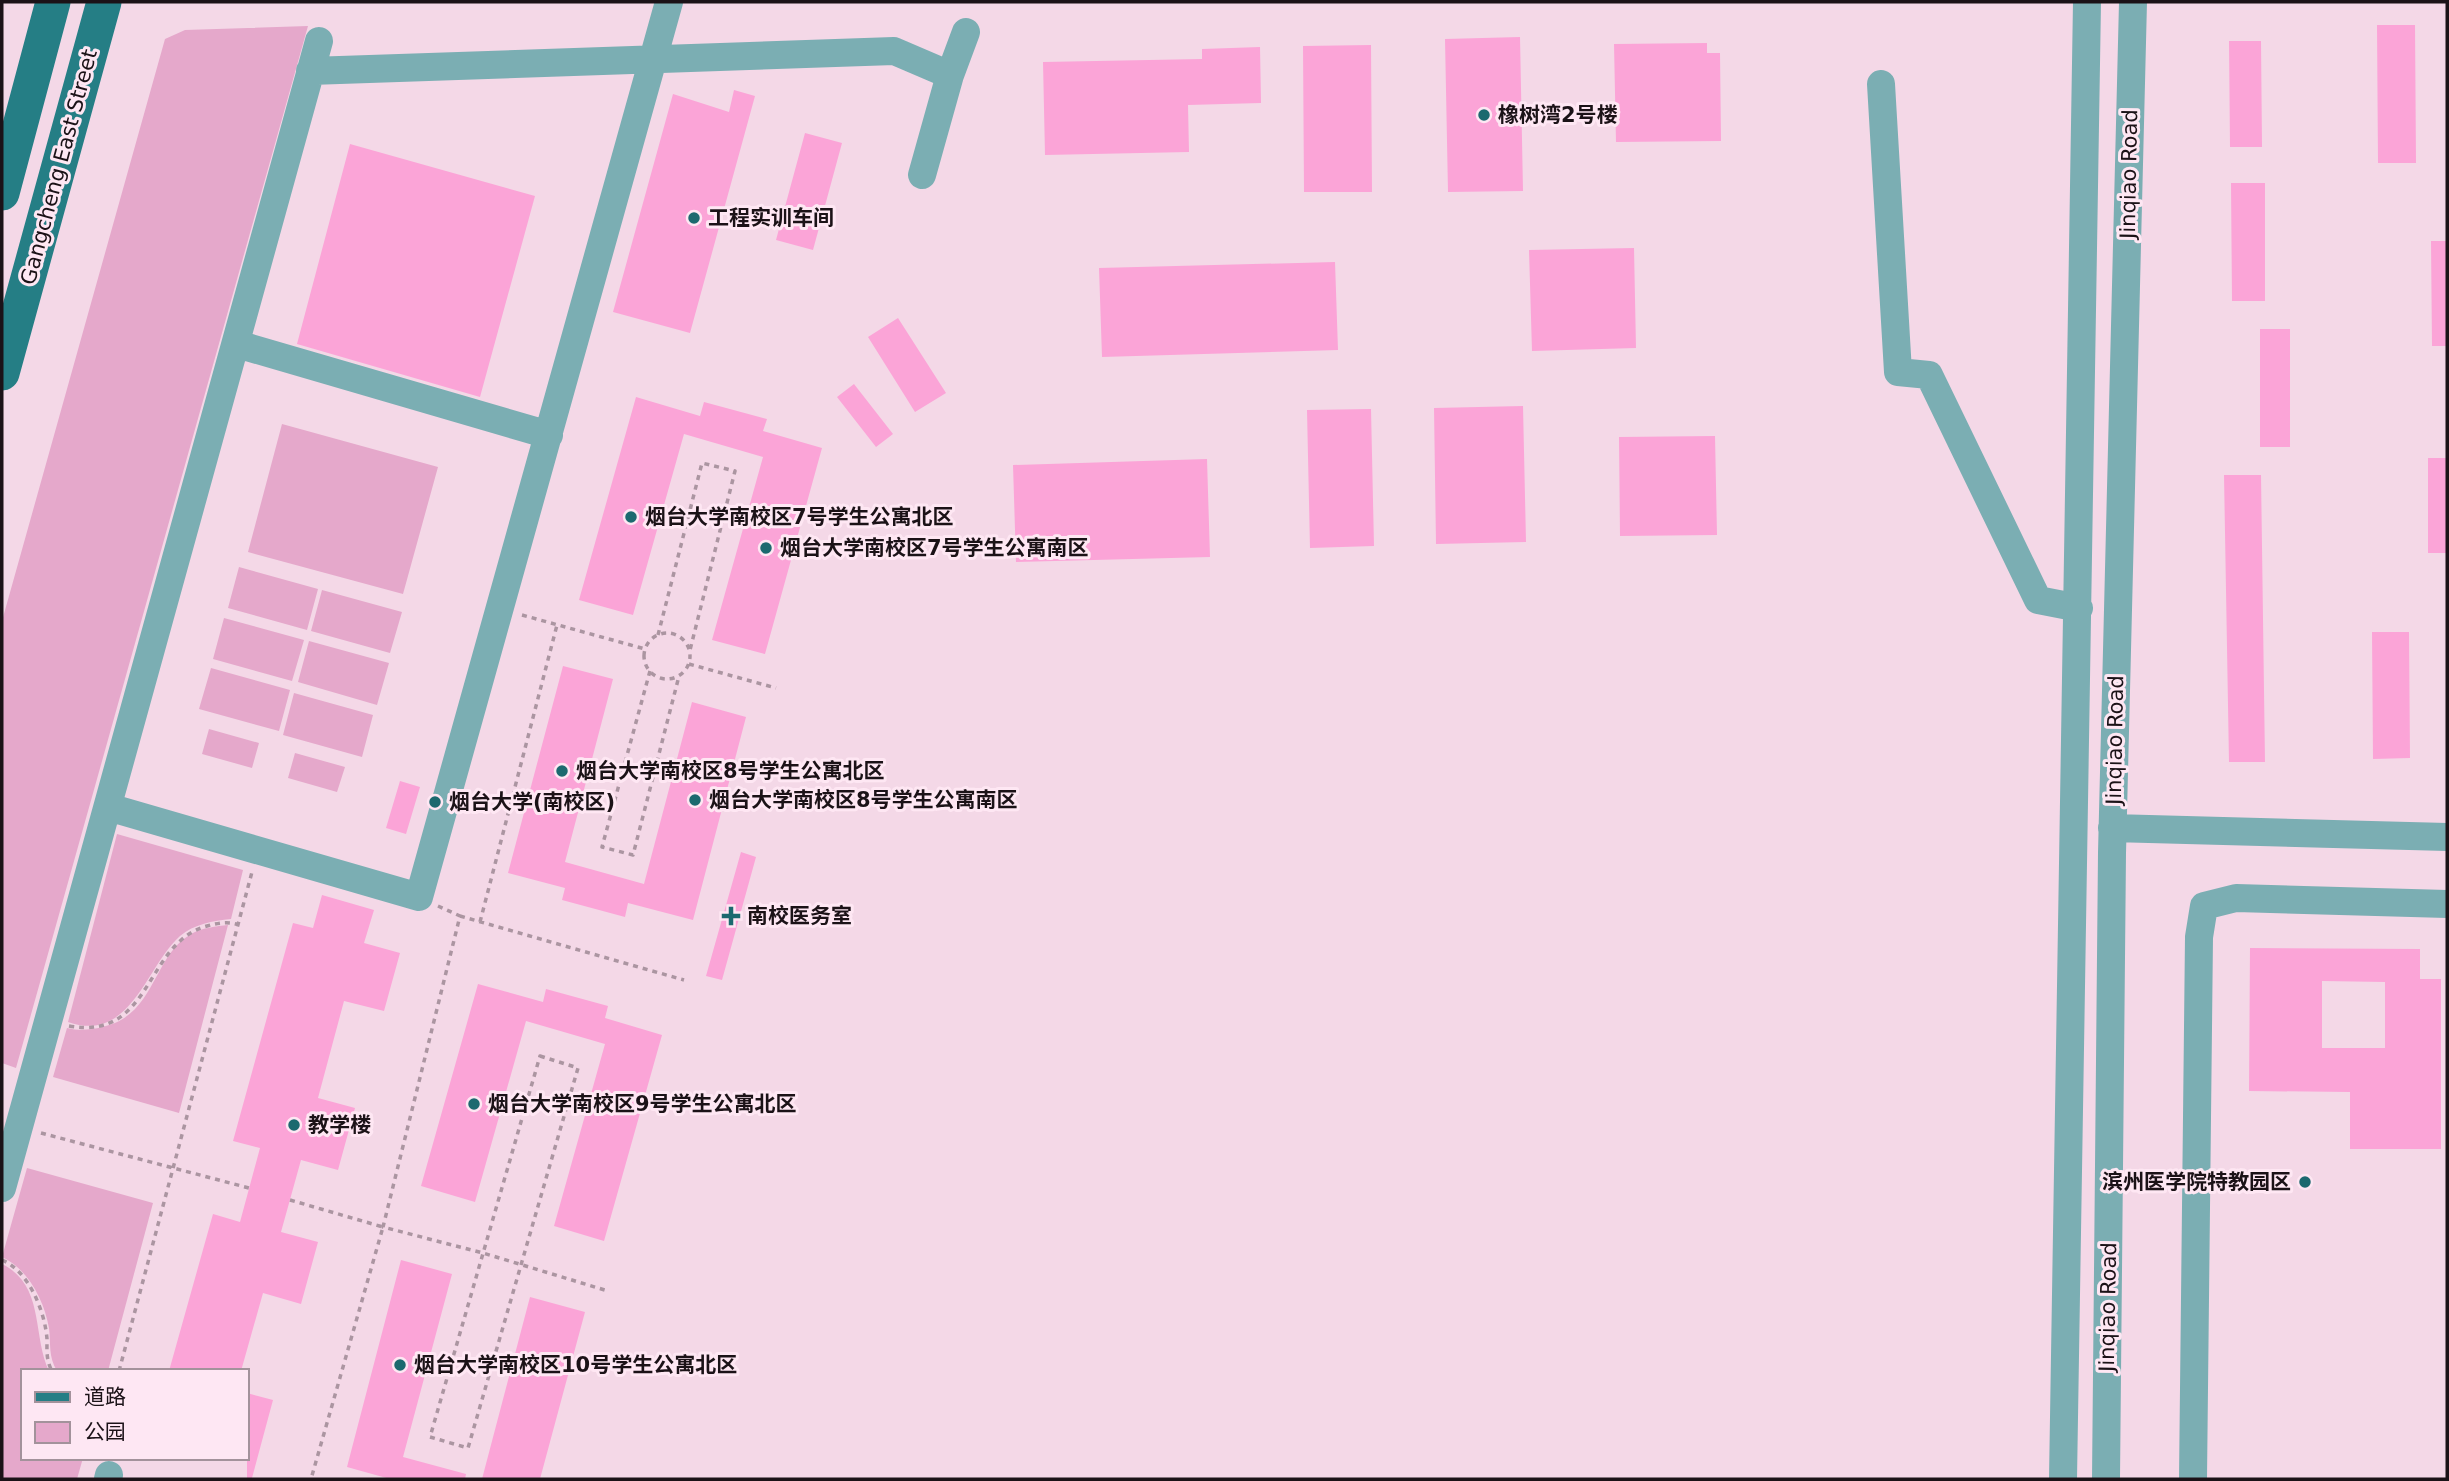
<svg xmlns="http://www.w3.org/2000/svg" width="2449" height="1481" viewBox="0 0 2449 1481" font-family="'DejaVu Sans','Noto Sans SC',sans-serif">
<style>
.green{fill:#e5a8cb}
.building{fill:#fba4d7;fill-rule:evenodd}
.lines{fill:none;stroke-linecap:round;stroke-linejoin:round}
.path{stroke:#ab95a1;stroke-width:3.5;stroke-dasharray:5 5;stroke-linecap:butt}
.minor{stroke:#7baeb3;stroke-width:28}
.major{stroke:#257e85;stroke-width:35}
.poi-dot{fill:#1c696f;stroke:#fee7f3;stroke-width:2.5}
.labels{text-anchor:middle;stroke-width:6;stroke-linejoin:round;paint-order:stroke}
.poi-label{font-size:21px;font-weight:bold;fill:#1b1217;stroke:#fee7f3;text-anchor:start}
.street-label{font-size:21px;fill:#1b1217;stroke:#fee7f3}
</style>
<rect width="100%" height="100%" fill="#f4d8e7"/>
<path class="green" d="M308,26L16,1068L2,1063V621L165,39L185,30Z
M282,424L438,467L403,594L248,552Z
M239,567L318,589L307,630L228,608Z
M322,590L402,612L390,653L311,631Z
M224,618L304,640L292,681L213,659Z
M309,641L389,663L377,705L298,682Z
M211,668L290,690L279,731L199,709Z
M294,693L373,715L362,757L283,735Z
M209,729L259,743L252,768L202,754Z
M295,753L345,767L337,792L288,778Z
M117,834L243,870L231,919C213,921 194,924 180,936C146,966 131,1044 68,1022Z
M228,925L179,1113L53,1077L67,1028C83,1032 99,1029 115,1023C156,1005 155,955 191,934C201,928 217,926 228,925Z
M27,1168L153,1203L108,1371H57C48,1356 51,1344 49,1328C44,1300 28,1269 2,1257Z
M2,1264C45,1285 32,1335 49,1371H23V1458H83L77,1479H2Z"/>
<path class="building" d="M2377,25H2415L2416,163H2378Z
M1520,37L1523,191L1448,192L1445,39Z
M2229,41H2261L2262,147H2230Z
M1707,43V53H1720L1721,141L1616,142L1614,44Z
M1371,45L1372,192H1304L1303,46Z
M1260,47L1261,103L1188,105L1189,152L1045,155L1043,62L1202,59V49Z
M734,90L755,96L690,333L613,312L673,94L729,112Z
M805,133L842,143L813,250L776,240Z
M350,144L535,196L480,397L297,344Z
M2231,183H2265V301H2232Z
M2431,241H2447V346H2432Z
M1634,248L1636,348L1532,351L1529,250Z
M1335,262L1338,350L1102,357L1099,268Z
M898,318L946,393L915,412L868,337Z
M2260,329H2290V447H2260Z
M854,384L893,434L876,447L837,397Z
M636,397L700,416L704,402L767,419L763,431L822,448L765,654L712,640L763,457L684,434L633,615L579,600Z
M1523,406L1526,542L1436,544L1434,408Z
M1371,409L1374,546L1310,548L1307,410Z
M1715,436L1717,535L1620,536L1619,437Z
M2428,458H2447V553H2428Z
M1207,459L1210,557L1016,562L1013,465Z
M2224,475H2261L2265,762H2229Z
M2372,632H2409L2410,758L2373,759Z
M563,666L613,679L565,862L644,884L692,702L746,717L693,920L628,903L625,917L562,900L565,888L508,873Z
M400,781L420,787L406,834L386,828Z
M741,852L756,857L722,980L706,976Z
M322,895L374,910L364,943L400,953L384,1011L344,1001L318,1098L355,1108L338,1170L301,1160L281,1232L318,1242L301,1304L263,1293L241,1371H169L213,1214L240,1222L260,1148L233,1141L293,923L313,928Z
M2250,948L2420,949V979H2441V1149H2350V1092L2249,1091ZM2322,981L2385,982V1048H2322Z
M478,984L543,1002L546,989L608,1006L605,1018L662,1035L604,1241L554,1226L605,1044L526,1021L475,1202L421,1186Z
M401,1260L452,1274L403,1457L466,1474L465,1479H390L347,1467Z
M530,1297L585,1312L540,1479H482Z
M247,1393L273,1400L252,1478H247Z"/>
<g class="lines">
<path class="path" d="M522,615L645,649
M644 656a23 23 0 1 1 46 0a23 23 0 1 1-46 0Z
M658,635L702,463L735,471L690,650
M689,664L776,688
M650,671L602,847L633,855L679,676
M438,906L460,916L383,1227L483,1253L608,1291
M460,916L684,980
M480,922L557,625
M69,1026C153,1041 144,943 207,926C218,923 228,921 239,925
M540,1056L578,1068L468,1448L430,1437Z
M41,1133L249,1188
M290,1200L383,1227L311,1479
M2,1260C29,1271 45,1312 47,1339C47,1351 46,1360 52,1371
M119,1371L252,872"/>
<path class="minor" d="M310,71L894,51L950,75
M1881,84L1898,372L1929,375L2038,600L2079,608
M922,175L950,75L966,32
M237,344L549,435
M108,807L419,897L669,2
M2112,828L2447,837
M2,1188L319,41
M108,1479L109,1475
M2063,1479L2087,2
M2106,1479L2112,853L2133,2
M2193,1479L2199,937L2204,906L2236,898L2447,904"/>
<path class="major" d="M2,193L53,2
M2,373L104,2"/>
</g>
<g class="poi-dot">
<circle cx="1484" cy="115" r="7"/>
<circle cx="694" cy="218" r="7"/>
<circle cx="631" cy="517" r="7"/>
<circle cx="766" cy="548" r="7"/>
<circle cx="562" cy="771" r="7"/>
<circle cx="695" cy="800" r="7"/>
<circle cx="435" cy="802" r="7"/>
<path d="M727.5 905.5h7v7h7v7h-7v7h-7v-7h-7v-7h7z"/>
<circle cx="474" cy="1104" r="7"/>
<circle cx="294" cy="1125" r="7"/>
<circle cx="2305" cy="1182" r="7"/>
<circle cx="400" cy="1365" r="7"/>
</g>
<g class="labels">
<g class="poi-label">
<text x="1498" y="122">橡树湾2号楼</text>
<text x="708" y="225">工程实训车间</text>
<text x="645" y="524">烟台大学南校区7号学生公寓北区</text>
<text x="780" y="555">烟台大学南校区7号学生公寓南区</text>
<text x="576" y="778">烟台大学南校区8号学生公寓北区</text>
<text x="709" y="807">烟台大学南校区8号学生公寓南区</text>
<text x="449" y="809">烟台大学(南校区)</text>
<text x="747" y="923">南校医务室</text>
<text x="488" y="1111">烟台大学南校区9号学生公寓北区</text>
<text x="308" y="1132">教学楼</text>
<text x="2291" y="1189" text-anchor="end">滨州医学院特教园区</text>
<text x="414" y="1372">烟台大学南校区10号学生公寓北区</text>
</g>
<g class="street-label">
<text transform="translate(59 167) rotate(-75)" y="7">Gangcheng East Street</text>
<text transform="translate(2129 174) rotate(-89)" y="7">Jinqiao Road</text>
<text transform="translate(2115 740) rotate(-89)" y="7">Jinqiao Road</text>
<text transform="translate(2108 1307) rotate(-89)" y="7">Jinqiao Road</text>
</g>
</g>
<rect width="2449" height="1481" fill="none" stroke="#1b1217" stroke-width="7"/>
<rect x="21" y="1369" width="228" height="91" fill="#fee7f3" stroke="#a3929b" stroke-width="2"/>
<rect x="35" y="1392" width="35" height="10" fill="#257e85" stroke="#a3929b" stroke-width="2"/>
<text x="84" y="1404" font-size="21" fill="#1b1217">道路</text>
<rect x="35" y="1422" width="35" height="21" fill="#e5a8cb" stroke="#a3929b" stroke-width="2"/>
<text x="84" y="1439" font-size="21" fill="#1b1217">公园</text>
</svg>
